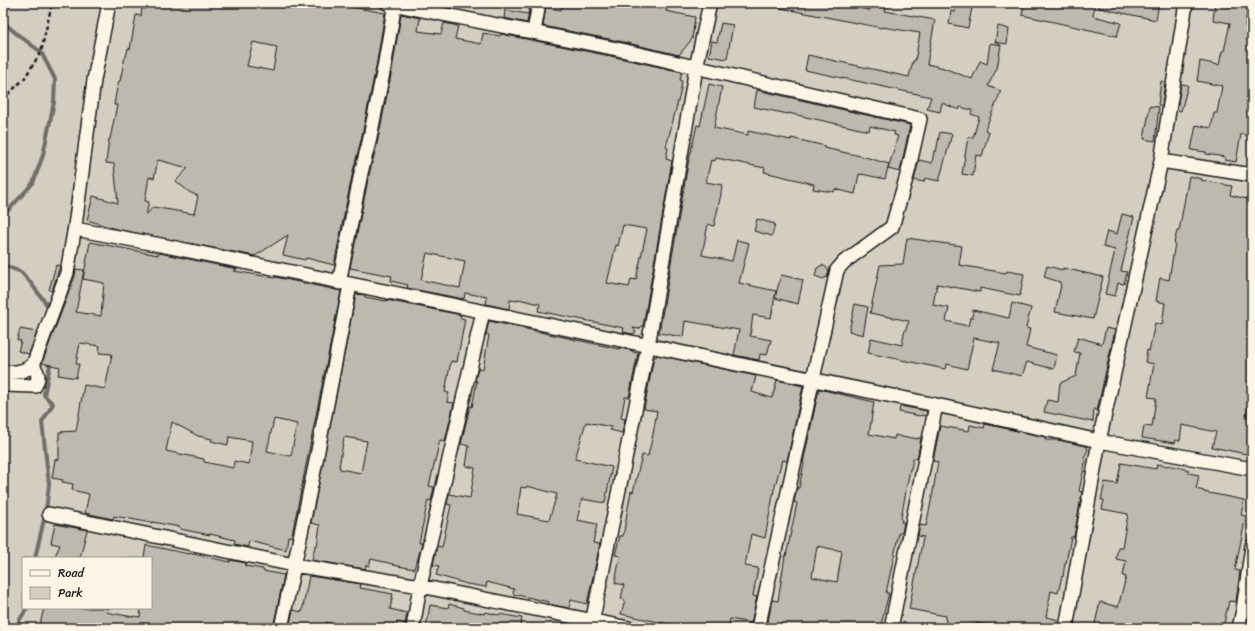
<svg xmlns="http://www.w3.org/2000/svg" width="1255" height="631" viewBox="0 0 1255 631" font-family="Sriracha,sans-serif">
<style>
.green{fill:#d3cec1;stroke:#78756e;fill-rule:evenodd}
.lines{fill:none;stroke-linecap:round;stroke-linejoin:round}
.stream{stroke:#716e68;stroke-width:4}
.building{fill:#beb9ae;stroke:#1c1c1c;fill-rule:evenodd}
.street-casing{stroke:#1c1c1c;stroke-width:16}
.path{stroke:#1c1c1c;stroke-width:2.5;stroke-dasharray:4 3;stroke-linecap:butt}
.street{stroke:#fcf5e5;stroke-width:13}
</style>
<rect width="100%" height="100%" fill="#f3ecdd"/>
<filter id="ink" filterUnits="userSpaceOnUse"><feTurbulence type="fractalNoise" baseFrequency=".025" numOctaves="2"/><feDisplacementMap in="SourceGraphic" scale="8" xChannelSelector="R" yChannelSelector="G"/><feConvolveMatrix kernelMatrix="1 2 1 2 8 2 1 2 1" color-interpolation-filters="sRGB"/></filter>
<g filter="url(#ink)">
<path class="green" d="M3,3H1252V628H3ZM23,558H151V608H23Z"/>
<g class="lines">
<path class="stream" d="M3,20L4,23L17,34L41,52L55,79L54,102L43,155L33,183L3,216
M3,265L21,272L30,282L51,310
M35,558L46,511L49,484L42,422L53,404L44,395L51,360
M18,628L19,621L27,608"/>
</g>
<path class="building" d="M146,3H352V7L385,13L376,67L361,140L353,171L334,265L306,258L305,260L283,255L288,235L255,256L116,229L87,220L93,196L118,203L114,164L106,163L109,139H110L117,105H114L116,93L119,81H120L125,57H126L128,48L130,49L136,15L141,16L142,8L145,9ZM253,42L277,47L273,71L247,66ZM158,160L188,168L176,181L189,192L198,196L194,214L153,207L146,215L149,202L145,201L149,177L154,178Z
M563,3H668L666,11L695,17L692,39L679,55L619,41L543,26L546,7L561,10Z
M781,3H834L869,10H870L871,3H887L885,11L935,20L927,64L944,68L972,79L980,61L987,64L990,43L1001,45L997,68L988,86L1001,91L985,130L989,132L982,156L976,155L973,176L962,174L968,137L973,138L979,117L971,114L972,110L960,107L959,110L942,103L940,112L927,109L931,97L805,70L808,55L909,77L913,61H915L920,33L882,27V28L780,8Z
M957,3H973L968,28L949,24L951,11L955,12Z
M1024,3H1095L1093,16L1121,23L1117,36L1022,15Z
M1099,3H1159L1156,20L1099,8Z
M1215,3H1227L1248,8L1245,26L1252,28V136L1241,134L1236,162L1225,160V157L1206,154V152L1191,150L1196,125L1211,128L1214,113H1217L1222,86L1197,81L1200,61L1219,65L1222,51H1224L1230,23L1213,20Z
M530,5L527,23L504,18L505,10L528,14Z
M401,14L420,18L418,31L441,34L444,23L458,26L455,39L481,44L483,33L500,36L501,34L615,57L682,72L680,80L682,81L680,94L666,147L668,148L666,159L672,161L643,326H642L639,329L633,328L636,332L633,334L623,332L624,328L538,311L540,304L518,299V301L510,300L509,309L486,304L487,297L465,293L464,299L407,288L408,285L391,281L392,276L350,268L369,175L377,144L392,70ZM623,225L647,229L636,280L631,279L629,287L607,283L616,245L618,246ZM427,253L465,261L460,288L421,280Z
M721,23L733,25L727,59L709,56L712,41L717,42Z
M998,26L1009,29L1007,44L995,42Z
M1161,81L1165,82L1162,106L1158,105Z
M709,84L722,87L714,128L748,135V131L791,140V138L825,146L824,148L865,157L889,164L885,179L861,174V175L859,174L855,194L835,189L834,192L813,189L814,184L764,172L765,168L716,158L715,161L711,160L706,182L722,185L721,193V194L714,226L708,224L702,255L732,261L737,240L749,243L739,283L776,291L771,318L753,315L750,336L771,340L767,355L760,354L759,360L734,355L739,330L685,321L683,337L659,333L688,164L697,125L700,126Z
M1181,84L1188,85L1181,111L1177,110Z
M757,90L910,125L900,172L888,169L898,136L894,135L895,132L870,126L869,131L788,113V114L754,107Z
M1150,106L1159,107L1155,141L1144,139Z
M940,132L952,134L939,181L925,178L924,182L914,180L919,160L932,163L934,151L936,152Z
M1189,176L1202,179L1201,180L1232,186L1230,195L1252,200V394H1251L1246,417L1252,418V439H1251L1246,454L1212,447L1216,432L1182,425L1180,441L1176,440L1175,443L1142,438L1144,426L1152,427L1156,398L1148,397L1154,364L1145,362L1147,350L1149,351L1155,323L1162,325L1165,303L1156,301L1160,278L1169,280L1175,243H1174L1177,231H1179Z
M1122,214L1134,217L1121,271L1127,272L1124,284L1118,283L1115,296L1105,294L1115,250L1103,247L1107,231L1117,234Z
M757,219L775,224L772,236L754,231Z
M907,238L962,246L959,265L1006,273L1007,271L1024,274L1020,296L980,288V292L937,284L933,305L949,308L946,321L968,326L970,318H972L973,310L1009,318L1012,303L1031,308L1026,328L1030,329L1026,347L1057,355L1054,369L1027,362L1022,376L993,369L1000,343L974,338L967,369L947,364L945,369L868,353L871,338L902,345L904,333L909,321L870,313L880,265L903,264Z
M90,242L158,255V253L164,254L237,269L234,271L275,278V277L341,291L293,530L291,537L288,536L286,550L249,541L248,547L234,544L235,540L210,534V535L180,529V527L152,522V523L114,516L113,519L85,513L89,494L72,490L73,484L62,482L63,480L52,478L55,459L59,460V432L76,431L84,385L105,389L112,354L99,353L100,346L80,343L76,364H79L76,378L58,375L60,367L42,363L75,276L76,269L84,270L76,312L101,316L104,283L83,279ZM274,419L297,424L291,456L267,451ZM172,422L198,436L212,439L211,441L228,445L229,437L252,441L249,464L234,461L233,468L204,462V459L166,451Z
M56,265L60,266L52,291L49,290Z
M822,265L826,267L829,271L827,277L823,279L815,276L817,268Z
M1047,266L1063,270V268L1103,277L1093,319L1055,312L1061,285L1060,284V282L1044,277Z
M781,275L803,280L798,304L775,298Z
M356,294L365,295V297L386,301V300L461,315L460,318L465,319L457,362L451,361L445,392L449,393L447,402L454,403L445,441L440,440L429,486L434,487L431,501L428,500L419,543H422L417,562H416L414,569L393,565V564L371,559L369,566L366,565L365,569L312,560L315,546H317L320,525L311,523ZM344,437L367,441L361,473L340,469V467H339Z
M855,304L868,307L863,335L849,331Z
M489,321L619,349L620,348L633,351V352L638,353L629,397H625L621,418L625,419L622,433L610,430L611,427L586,422L575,459L612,467L605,503L582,499L577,520L597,524L593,543L600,544L587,604L571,600L569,608L548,604L549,602L513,594L514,589L487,582L486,587L467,584L436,575L439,566L433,565L437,546L442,547L451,505L447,504L449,494L470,498L475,468L466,466L469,446L461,444L470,406L472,407L477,381H475L478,368L483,369L489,335L486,334ZM527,486L557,494L549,520L517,514L521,487L526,488Z
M1106,328L1115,330L1097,411L1094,408L1093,422L1044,412L1047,400L1058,402L1060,383L1076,376L1080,353L1074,352L1078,337L1102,344Z
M20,329L37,332L29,354L18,351L21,341L17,340Z
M657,355L756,376L752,392L772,398L777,380L803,386L787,461L782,460L774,490L765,538L751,534L745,566L758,568L753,596L757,597L751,623L730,619L729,628H687L621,614L625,600L621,599L624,585L615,583L620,556L615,555L620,536H623L631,491L633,492L642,455L648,456L653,434L657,411L644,409L654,357H656Z
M819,389L874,402L869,434L894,439L895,435L906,438L907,437L918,439V438H921L917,459L913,458L911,469H910L901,518L902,519L901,522H904L902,533H899L886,593H889L880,628H767L772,600L778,601L785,556H786L797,503L794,502L797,488H799L804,463H803ZM817,546L842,551L837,582L812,577Z
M900,406L927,411L926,416L921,415L920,416L899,412Z
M985,424L1045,437V440H1058L1086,446L1088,449L1084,458L1086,459L1079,491L1082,492L1074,537H1071L1066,563H1065L1063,577L1062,576L1058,593L1051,591L1046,617L1059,620L1058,628H1003V627L976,623L975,628H945L946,620H945L946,616L909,609L923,538L924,537L918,536L920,525L926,526L932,497L938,462L933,461L940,426L969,431L970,425L984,428Z
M1121,463L1156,469L1157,464L1167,466L1168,465L1189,470L1188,473L1199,475L1196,489L1204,491V492L1244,500L1241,515L1246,516L1235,570L1240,571L1236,602L1229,601L1223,628L1208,625L1207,628H1094L1100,602L1118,607L1126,577L1123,576L1126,561L1116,559L1118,547H1122L1128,514L1102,509L1104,500H1101L1105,482L1117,484Z
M55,524L87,530L80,558H54L60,545L51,543Z
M146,545L189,554V553L230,562V560L246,563L245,566L263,569V571L284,575L273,628H201L185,625L184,628H39L44,608H108L107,612L110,613L134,617V616L140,617L141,608H151V558H144Z
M309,576L361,584L360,588L393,594L390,609L407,613L405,624L397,622L396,628H348L326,622L325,628H289L293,610L302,612Z
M449,604L464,608V610L485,614L486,612L498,615L499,614L522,618L520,628H426L430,605L448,608Z"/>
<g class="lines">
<g class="street-casing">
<path id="street" d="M387,3L617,49L920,119L908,172L892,227L844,262L837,270L758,628
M534,32L539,3
M1161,161L1252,175
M75,229L166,246L936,405L1099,441L1252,469
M339,283L361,173L369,142L384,68L395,3
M3,372C13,373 25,372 33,365L67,273L75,226L94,80L109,3
M3,385L35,386C40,377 38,373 33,365
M49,514L294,565L420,586L629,628
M281,628L315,466L350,285
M413,628L420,586L483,312
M591,628L648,346L696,68L710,3
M891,628L936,405
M1066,628L1099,441L1161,161L1186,3
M1239,628L1243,610L1252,546"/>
</g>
<path class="path" d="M3,99L24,79L41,52L52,3"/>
<use href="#street" class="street"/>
</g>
</g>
<rect width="1255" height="631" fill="none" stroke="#fcf5e5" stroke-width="16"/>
<rect x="8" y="8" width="1239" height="615" fill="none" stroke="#1c1c1c" stroke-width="1.5" filter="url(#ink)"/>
<rect x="22" y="557" width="130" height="52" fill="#fcf5e5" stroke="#a29e95"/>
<rect x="30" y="570" width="20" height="6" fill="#fcf5e5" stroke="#a29e95"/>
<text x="58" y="577" font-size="12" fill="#1c1c1c">Road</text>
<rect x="30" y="587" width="20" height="12" fill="#d3cec1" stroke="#a29e95"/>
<text x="58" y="597" font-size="12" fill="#1c1c1c">Park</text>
</svg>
